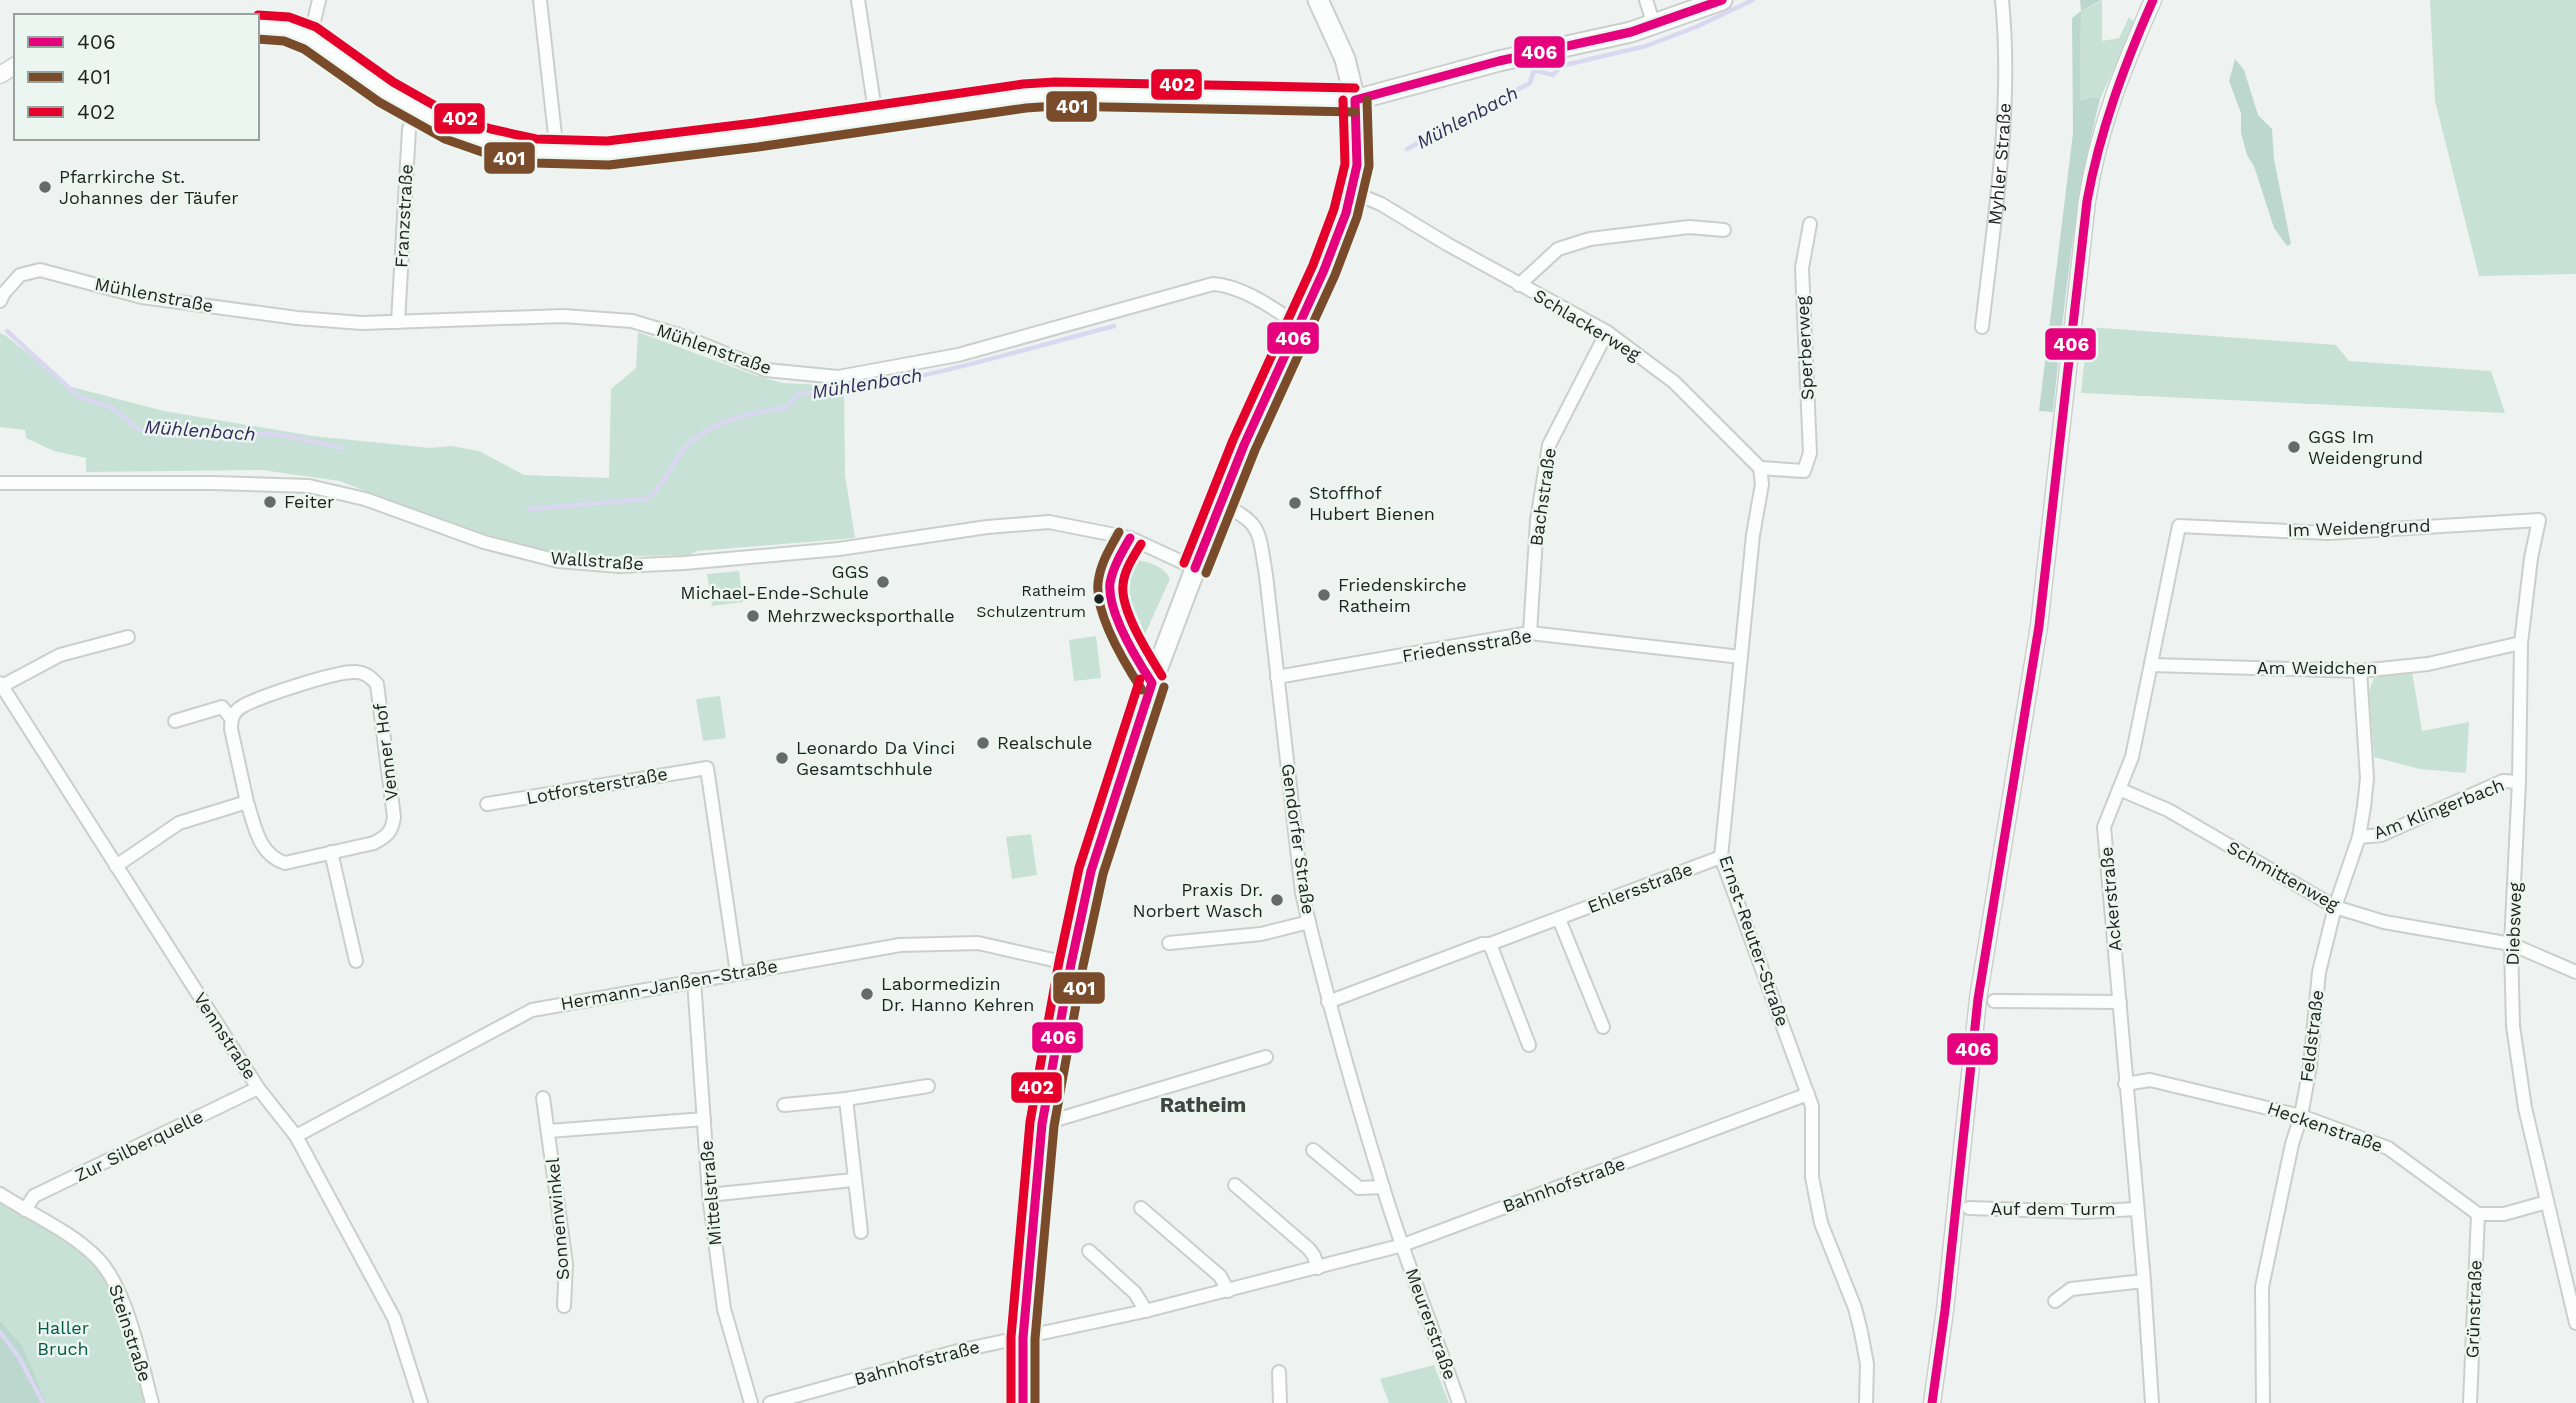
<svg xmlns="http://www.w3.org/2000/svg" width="2576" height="1403" viewBox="0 0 2576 1403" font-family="'Work Sans',sans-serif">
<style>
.green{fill:#c7e1d7}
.forest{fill:#bcd7cd}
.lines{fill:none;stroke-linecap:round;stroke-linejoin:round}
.stream{stroke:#dad7f1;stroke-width:4.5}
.minor-casing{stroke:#cacfcd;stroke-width:16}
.tertiary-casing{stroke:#cacfcd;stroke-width:19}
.secondary-casing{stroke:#cacfcd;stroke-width:23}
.minor{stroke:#fcfdfd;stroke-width:12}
.tertiary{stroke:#fcfdfd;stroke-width:16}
.secondary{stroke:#fcfdfd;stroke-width:19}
.bus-1-casing{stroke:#ebf6f1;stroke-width:14}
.bus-2-casing{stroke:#ebf6f1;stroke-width:14}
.bus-3-casing{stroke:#ebf6f1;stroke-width:14}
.bus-1{stroke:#e5007d;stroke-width:9}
.bus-2{stroke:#7a4b2a;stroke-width:9}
.bus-3{stroke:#e4002b;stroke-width:9}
.poi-dot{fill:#666a68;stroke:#ebf6f1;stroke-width:2.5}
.bus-dot{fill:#1d211f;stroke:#ebf6f1;stroke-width:2.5}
.labels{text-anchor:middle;stroke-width:5;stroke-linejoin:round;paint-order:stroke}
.bus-label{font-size:16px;fill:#1d211f;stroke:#ebf6f1;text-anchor:end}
.street-label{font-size:18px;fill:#1d211f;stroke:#ebf6f1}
.poi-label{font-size:18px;fill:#1d211f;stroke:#ebf6f1;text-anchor:start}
.park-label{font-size:18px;fill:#045b46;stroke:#ebf6f1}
.water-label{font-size:19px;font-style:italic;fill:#352959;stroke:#ebf6f1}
.quarter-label{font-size:21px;font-weight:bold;fill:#3d4643;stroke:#ebf6f1}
.line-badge{stroke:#ebf6f1;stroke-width:2.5}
.badge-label{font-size:19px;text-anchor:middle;font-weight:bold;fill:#fff}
</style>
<rect width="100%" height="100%" fill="#eef3f1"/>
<path class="green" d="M2430,0H2576V274L2479,276L2435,101Z
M2102,1V41L2119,38L2129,17L2135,23L2100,99L2093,97L2080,100L2081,11Z
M2088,327L2336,345L2349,361L2491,371L2505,413L2081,393Z
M638,332L754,375L783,383L844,386L845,475L855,538L697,551L689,555L590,557L531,548L475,534L340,481L262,470L86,472V458L54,451L26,438L25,430L0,427V333L5,335L68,386L164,411L313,436L430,448L451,446L479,451L524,475L609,478L611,389L636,368Z
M1135,560C1148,561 1164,566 1170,579L1145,634L1124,584V570Z
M739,571L743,602L712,606L707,574Z
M1096,636L1101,678L1074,681L1069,640Z
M2412,672L2422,731L2469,722L2466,773L2420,769L2374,757L2369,691L2374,678Z
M720,696L726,738L703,741L696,699Z
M1031,834L1037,875L1012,879L1006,837Z
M0,1199L78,1244L111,1278L146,1403H0Z
M1434,1365L1449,1403H1389L1380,1379Z"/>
<path class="forest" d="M2080,0H2102L2081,11L2080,100L2093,97L2100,99C2074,202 2064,306 2053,412L2039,411L2073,133L2072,18L2081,11Z
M2235,59L2244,70L2258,115L2272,129L2274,159L2291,244L2287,246L2274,228L2254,166L2247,155L2241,133V113L2229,81Z
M0,1321L23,1347L46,1403H0Z"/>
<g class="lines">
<path class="stream" d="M1407,149L1530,83L1534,70L1553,75L1561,66L1646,46L1696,27L1753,0
M7,331L78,396L111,407L140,430L161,433L191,431L282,435L342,448
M530,509L646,499C664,487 669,468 682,451C706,421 752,413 787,407L797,394C905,387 1010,353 1114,326
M0,1332L19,1357L43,1403"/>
<g class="minor-casing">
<g id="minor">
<path d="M540,0L557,153"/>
<path d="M858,0L876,117"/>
<path d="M1646,0L1654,25"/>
<path d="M310,38L319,0"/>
<path d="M1352,192L1381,204L1447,244L1607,332L1674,382L1760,468L1804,471L1810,453L1802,268L1810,224"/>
<path d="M1519,285L1558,249L1590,239L1689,227L1724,230"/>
<path d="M0,301L4,293L20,275L40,270L142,297L297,318L362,323L563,316L632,321L682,336L766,370L838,377L958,355L1213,284C1243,286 1274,309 1299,325"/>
<path d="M398,322L409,129L417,112"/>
<path id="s1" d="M1982,327C1994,219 2013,109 2002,0"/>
<path d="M1760,468L1762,484L1753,535L1721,857L1812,1106V1177L1821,1223L1855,1308L1861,1332L1867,1364L1866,1403"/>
<path d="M0,483H214L309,486L365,499L484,542L558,561L620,566L684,563L839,549L987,527L1049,522L1130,538L1195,568"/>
<path d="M1220,503C1263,524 1258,530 1266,575L1302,893C1325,992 1353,1090 1383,1187C1405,1260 1434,1331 1459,1403"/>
<path d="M1530,633L1537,521L1549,445L1607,332"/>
<path d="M2152,665L2360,671L2428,664L2521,643"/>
<path d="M1277,677L1530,633L1741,657"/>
<path d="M0,683L258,1088L296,1136L394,1318L421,1403"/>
<path d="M2,686L60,655L128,637"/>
<path d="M175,721L222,707L231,718"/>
<path d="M2119,789L2168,810L2335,907L2384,922L2511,944L2576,972"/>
<path d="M487,804L707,768L737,973"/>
<path d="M2359,837L2381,835L2503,781L2519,782"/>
<path d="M331,852L356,961"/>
<path d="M116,866L179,823L247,802L231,729C231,719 233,711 243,706C261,696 334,672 354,672C364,671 371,677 377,684L394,817C392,832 387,836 374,843L285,863C258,854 255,826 247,802"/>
<path d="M1559,919L1603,1027"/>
<path d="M1169,943L1261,934L1309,922"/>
<path d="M1490,944L1529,1045"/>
<path d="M694,980L709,1195L724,1309L751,1403"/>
<path d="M1994,1001L2120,1002"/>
<path d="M1328,1002L1482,944H1490L1721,857"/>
<path d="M2125,1084L2150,1080L2301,1116L2388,1148L2478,1214H2504L2547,1202"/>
<path d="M543,1098L566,1264L564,1306"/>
<path d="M846,1099L861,1232"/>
<path d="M784,1105L846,1099L928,1086"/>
<path d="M1042,1124L1266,1057"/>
<path d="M549,1131L704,1119"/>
<path d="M296,1136L532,1010L900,945L978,943L1071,964"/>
<path d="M1313,1150L1359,1188L1383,1187"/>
<path d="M1235,1185L1309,1249L1314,1256L1318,1268"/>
<path d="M0,1194C32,1215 71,1231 98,1259C127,1289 141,1362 152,1403"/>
<path d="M709,1195L853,1180"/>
<path d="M1141,1208L1220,1276L1228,1291"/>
<path d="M1969,1208L2083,1212L2136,1209"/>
<path d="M25,1210L34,1196L258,1088"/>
<path d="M1089,1251L1135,1293L1146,1311"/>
<path d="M2055,1301L2071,1289L2144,1281"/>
<path d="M1279,1372L1280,1403"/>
<path d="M770,1403L958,1351L1145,1311L1403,1245L1808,1094"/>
<path d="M2152,1403L2144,1281L2104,827L2132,757L2179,526L2328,533L2539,520L2531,558L2521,643L2519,782L2511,944L2513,1026L2525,1108L2576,1323"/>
<path d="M2263,1403L2262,1287L2292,1144L2301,1116L2310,1066L2319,972L2335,907L2359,837L2364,807L2367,778L2360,671"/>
<path d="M2470,1403L2478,1214"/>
</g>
</g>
<g class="tertiary-casing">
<path id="tertiary" d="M257,27L287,29L310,38L386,92L450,128L488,141L535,151L608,153L756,135L1025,96L1056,94L1355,100
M0,75L16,65
M1932,1403L1945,1310L1978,999L2039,626L2087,201C2099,126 2123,68 2153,0"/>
</g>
<g class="secondary-casing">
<path id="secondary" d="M1355,100L1499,61L1631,32L1722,0
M1023,1403V1338L1042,1124L1071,964L1091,871L1152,683L1220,503L1324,270L1352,192L1357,165L1355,100L1345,59L1318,0"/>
</g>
<use href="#minor" class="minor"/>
<use href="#tertiary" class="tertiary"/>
<use href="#secondary" class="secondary"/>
<g class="bus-1-casing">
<path id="bus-1" d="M1355,100L1499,61L1631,32L1722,0
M1130,538C1122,552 1113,567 1110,583C1107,611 1137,660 1152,683
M1195,568L1244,445L1324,270L1346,213L1357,165L1355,100
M1023,1403V1338L1042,1124L1071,964L1091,871L1152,683
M1932,1403L1945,1310L1978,999L2039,626L2087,201C2100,130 2124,66 2153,0"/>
</g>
<g class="bus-2-casing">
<path id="bus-2" d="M257,39L284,41L304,49L379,102L445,139L485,153L534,163L609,165L758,147L1026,108L1056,106L1355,112
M1119,532C1110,548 1100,564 1098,583C1095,614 1125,664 1142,690
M1206,573L1255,450L1335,275L1357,217L1369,166L1367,100
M1035,1403V1339L1054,1126L1083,966L1103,874L1164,687"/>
</g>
<g class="bus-3-casing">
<path id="bus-3" d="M258,15L289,17L316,27L393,82L455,117L491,129L536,139L607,141L754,123L1023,84L1055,82L1355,88
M1141,544C1134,556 1124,570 1123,585C1120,610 1149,655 1162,676
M1184,563L1233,440L1313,265L1334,209L1345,164L1343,100
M1011,1403V1337L1030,1122L1059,962L1079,868L1140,679"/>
</g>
<use href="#bus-1" class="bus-1"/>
<use href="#bus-2" class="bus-2"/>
<use href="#bus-3" class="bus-3"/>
</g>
<g class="poi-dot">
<circle cx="45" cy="187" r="7"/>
<circle cx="2294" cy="447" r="7"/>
<circle cx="270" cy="502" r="7"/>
<circle cx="1295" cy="503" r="7"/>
<circle cx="883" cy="582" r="7"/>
<circle cx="1324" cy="595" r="7"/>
<circle cx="753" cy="616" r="7"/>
<circle cx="983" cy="743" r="7"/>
<circle cx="782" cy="758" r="7"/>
<circle cx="1277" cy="900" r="7"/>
<circle cx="867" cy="994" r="7"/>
</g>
<circle class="bus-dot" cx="1099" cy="599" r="6"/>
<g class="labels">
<g class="bus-label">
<text x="1086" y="596">Ratheim<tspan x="1086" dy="21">Schulzentrum</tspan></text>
</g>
<g class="street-label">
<text dy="6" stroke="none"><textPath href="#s1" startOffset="164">Myhler Straße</textPath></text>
<text transform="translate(404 216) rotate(-87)" y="6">Franzstraße</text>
<text transform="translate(154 295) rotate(11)" y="6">Mühlenstraße</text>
<text transform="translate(1587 325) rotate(31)" y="6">Schlackerweg</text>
<text transform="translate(1805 348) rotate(-93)" y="6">Sperberweg</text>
<text transform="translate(714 349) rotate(19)" y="6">Mühlenstraße</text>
<text transform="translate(1543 497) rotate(-82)" y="6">Bachstraße</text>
<text transform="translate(2359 528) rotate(-2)" y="6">Im Weidengrund</text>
<text transform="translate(597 561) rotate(4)" y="6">Wallstraße</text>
<text transform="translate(1467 646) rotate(-9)" y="6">Friedensstraße</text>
<text x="2317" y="674">Am Weidchen</text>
<text transform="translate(386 752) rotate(-97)" y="6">Venner Hof</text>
<text transform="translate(597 786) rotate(-10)" y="6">Lotforsterstraße</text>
<text transform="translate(2439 809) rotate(-21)" y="6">Am Klingerbach</text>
<text transform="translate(1298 839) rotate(82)" y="6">Gendorfer Straße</text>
<text transform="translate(2283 876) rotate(29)" y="6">Schmittenweg</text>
<text transform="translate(1640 888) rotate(-21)" y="6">Ehlersstraße</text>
<text transform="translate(2111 899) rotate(-95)" y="6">Ackerstraße</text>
<text transform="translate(2514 924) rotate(-88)" y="6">Diebsweg</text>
<text transform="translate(1754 941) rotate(71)" y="6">Ernst-Reuter-Straße</text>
<text transform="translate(669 985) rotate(-10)" y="6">Hermann-Janßen-Straße</text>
<text transform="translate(225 1036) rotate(57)" y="6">Vennstraße</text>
<text transform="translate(2312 1036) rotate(-83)" y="6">Feldstraße</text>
<text transform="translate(2325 1127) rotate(19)" y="6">Heckenstraße</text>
<text transform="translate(139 1146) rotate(-26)" y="6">Zur Silberquelle</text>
<text transform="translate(1564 1185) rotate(-20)" y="6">Bahnhofstraße</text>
<text transform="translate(711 1193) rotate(-95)" y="6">Mittelstraße</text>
<text x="2053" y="1215">Auf dem Turm</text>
<text transform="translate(558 1219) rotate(-95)" y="6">Sonnenwinkel</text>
<text transform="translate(2474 1309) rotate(-88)" y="6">Grünstraße</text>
<text transform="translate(1431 1324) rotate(70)" y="6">Meurerstraße</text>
<text transform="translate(130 1333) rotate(72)" y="6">Steinstraße</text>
<text transform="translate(917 1363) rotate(-15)" y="6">Bahnhofstraße</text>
</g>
<g class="poi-label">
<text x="59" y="183">Pfarrkirche St.<tspan x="59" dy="21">Johannes der Täufer</tspan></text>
<text x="2308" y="443">GGS Im<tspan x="2308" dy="21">Weidengrund</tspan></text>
<text x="1309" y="499">Stoffhof<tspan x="1309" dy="21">Hubert Bienen</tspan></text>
<text x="284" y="508">Feiter</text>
<text x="869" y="578" text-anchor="end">GGS<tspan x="869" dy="21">Michael-Ende-Schule</tspan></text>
<text x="1338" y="591">Friedenskirche<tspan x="1338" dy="21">Ratheim</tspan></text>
<text x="767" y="622">Mehrzwecksporthalle</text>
<text x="997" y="749">Realschule</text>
<text x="796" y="754">Leonardo Da Vinci<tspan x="796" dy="21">Gesamtschhule</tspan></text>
<text x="1263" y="896" text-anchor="end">Praxis Dr.<tspan x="1263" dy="21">Norbert Wasch</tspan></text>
<text x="881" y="990">Labormedizin<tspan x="881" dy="21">Dr. Hanno Kehren</tspan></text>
</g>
<g class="park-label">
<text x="63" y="1334">Haller<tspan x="63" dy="21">Bruch</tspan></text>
</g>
<g class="water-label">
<text transform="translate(1467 117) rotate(-28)" y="7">Mühlenbach</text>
<text transform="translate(867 383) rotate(-9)" y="7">Mühlenbach</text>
<text transform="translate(200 430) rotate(4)" y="7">Mühlenbach</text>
</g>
<g class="quarter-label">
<text x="1203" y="1112">Ratheim</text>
</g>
</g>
<g class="line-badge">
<rect x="1513" y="35" width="53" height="34" rx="7" fill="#e5007d"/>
<rect x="1150" y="68" width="53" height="33" rx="7" fill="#e4002b"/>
<rect x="1045" y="90" width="53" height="33" rx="7" fill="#7a4b2a"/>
<rect x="433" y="102" width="53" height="33" rx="7" fill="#e4002b"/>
<rect x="483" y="141" width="53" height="34" rx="7" fill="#7a4b2a"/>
<rect x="1266" y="321" width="54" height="34" rx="7" fill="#e5007d"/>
<rect x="2044" y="327" width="53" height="34" rx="7" fill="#e5007d"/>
<rect x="1052" y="971" width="54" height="34" rx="7" fill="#7a4b2a"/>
<rect x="1031" y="1021" width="53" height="33" rx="7" fill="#e5007d"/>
<rect x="1946" y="1032" width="53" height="34" rx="7" fill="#e5007d"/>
<rect x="1010" y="1071" width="53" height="33" rx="7" fill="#e4002b"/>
</g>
<g class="badge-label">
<text x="1539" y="59">406</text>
<text x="1177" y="91">402</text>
<text x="1072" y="113">401</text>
<text x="460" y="125">402</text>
<text x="509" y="165">401</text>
<text x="1293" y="345">406</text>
<text x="2071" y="351">406</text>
<text x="1079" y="995">401</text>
<text x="1058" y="1044">406</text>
<text x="1973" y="1056">406</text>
<text x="1036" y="1094">402</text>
</g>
<rect x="14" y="14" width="245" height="126" fill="#ebf6f1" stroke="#99a19d" stroke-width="2"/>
<rect x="28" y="37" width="35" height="10" fill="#e5007d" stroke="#99a19d" stroke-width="2"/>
<text x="77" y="49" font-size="21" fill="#1d211f">406</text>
<rect x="28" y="72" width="35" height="10" fill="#7a4b2a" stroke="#99a19d" stroke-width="2"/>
<text x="77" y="84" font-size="21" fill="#1d211f">401</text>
<rect x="28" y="107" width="35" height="10" fill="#e4002b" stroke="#99a19d" stroke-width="2"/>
<text x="77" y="119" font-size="21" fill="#1d211f">402</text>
</svg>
